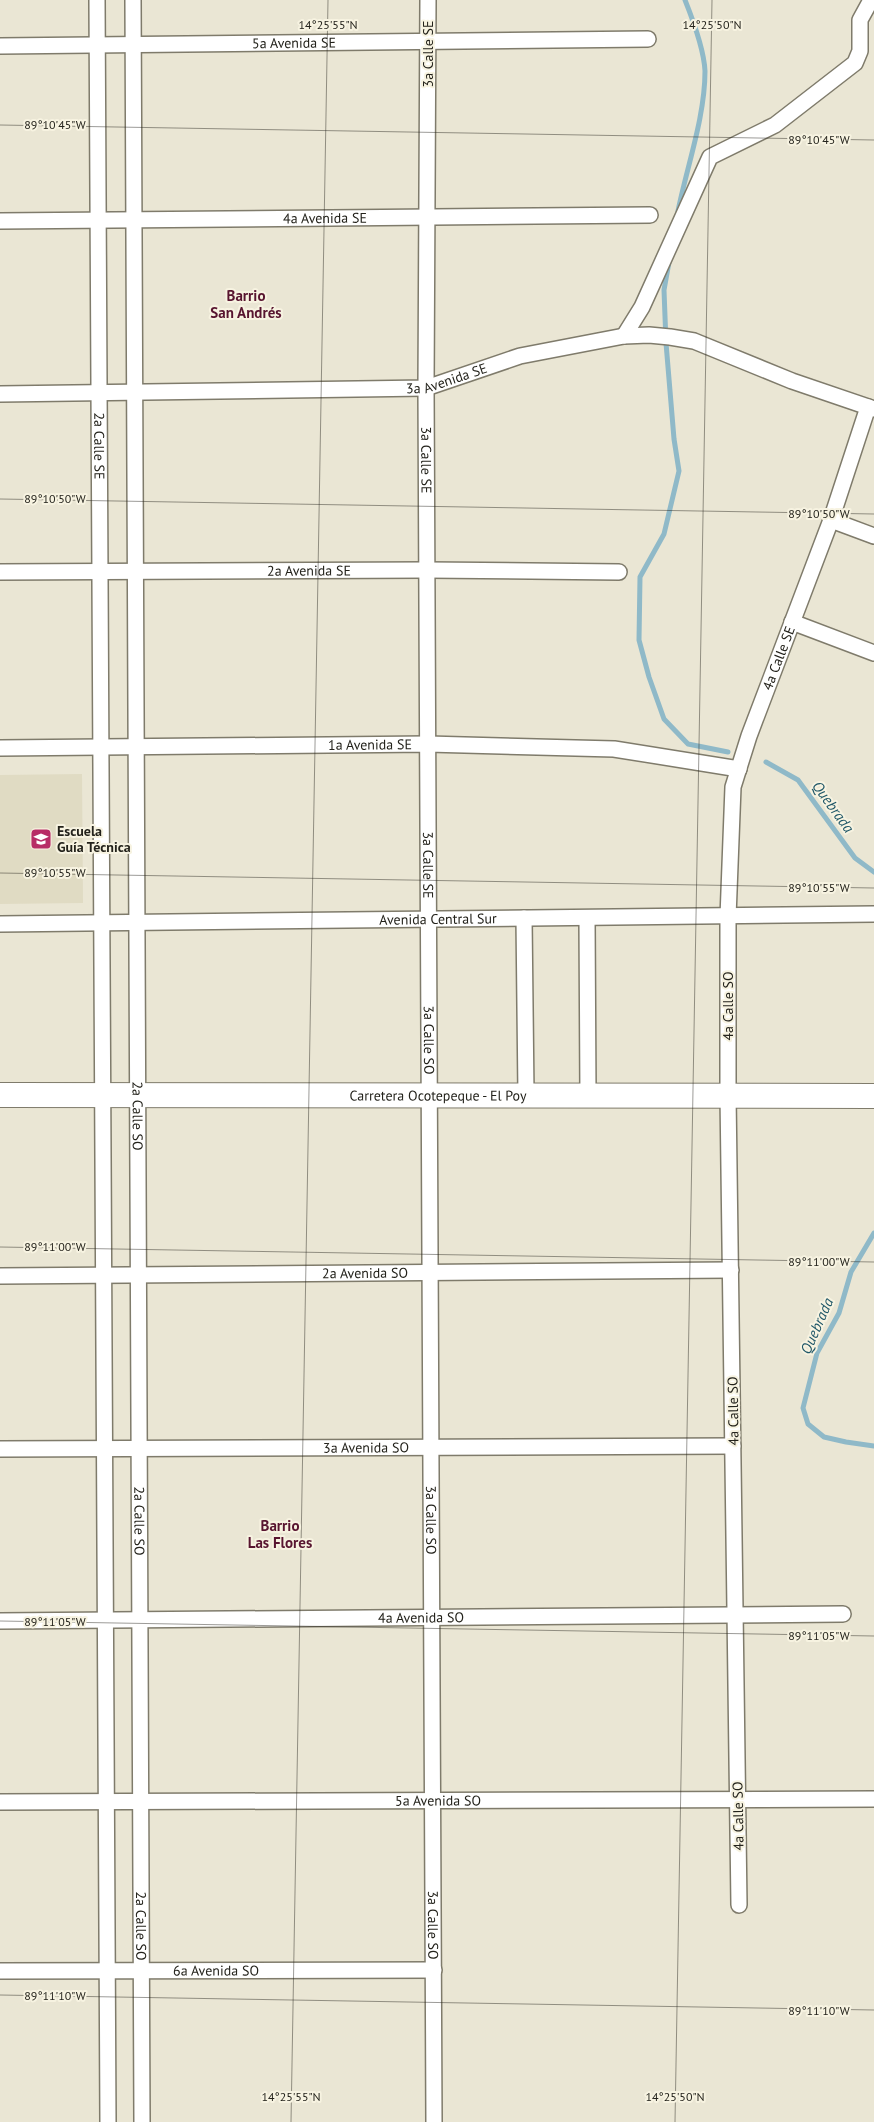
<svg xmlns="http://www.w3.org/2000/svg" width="874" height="2122" viewBox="0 0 874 2122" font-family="'PT Sans',sans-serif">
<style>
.built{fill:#e0dbc3}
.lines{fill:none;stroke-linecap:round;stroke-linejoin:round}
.stream{stroke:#8fb9c8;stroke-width:5}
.street-casing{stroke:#7f7b6b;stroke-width:18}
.primary-casing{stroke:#7f7b6b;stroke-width:26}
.street{stroke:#fff;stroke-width:15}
.primary{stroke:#fff;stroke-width:24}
.ticks{fill:none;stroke:#23221b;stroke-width:1;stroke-opacity:0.45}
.labels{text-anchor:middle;stroke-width:4;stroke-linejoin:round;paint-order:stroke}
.street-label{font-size:14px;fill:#23221b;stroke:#f7f3e1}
.poi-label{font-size:14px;font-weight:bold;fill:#23221b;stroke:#f7f3e1;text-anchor:start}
.neighbourhood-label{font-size:15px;font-weight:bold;fill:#581530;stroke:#f7f3e1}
.water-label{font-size:15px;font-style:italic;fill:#1e5667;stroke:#f7f3e1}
.ticks-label{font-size:12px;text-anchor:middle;fill:#23221b;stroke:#f7f3e1;stroke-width:4;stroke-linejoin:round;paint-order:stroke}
</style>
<rect width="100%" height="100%" fill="#eae6d4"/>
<path class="built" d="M82,774L83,903L0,904V775Z"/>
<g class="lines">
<path class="stream" d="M678,211C687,166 705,117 705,71C704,49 693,20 685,0
M669,262L664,290L666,343L674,439L679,471L664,534L640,577L639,640L649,677L664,719L688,744L728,752
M766,762L798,780L855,858L874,872
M874,1233L851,1272L839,1313L817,1353L803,1408L808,1424L824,1437L846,1442L874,1446"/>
<g class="street-casing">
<g id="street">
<path id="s1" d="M97,0L108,2122"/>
<path id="s2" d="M133,0L142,2122"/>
<path id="s3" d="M428,0L426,388L434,2122"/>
<path id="s4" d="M0,46L648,39"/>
<path id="s5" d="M0,221L650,215"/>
<path d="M624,336L642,307L710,157L775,125L855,63L860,51V20L871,0"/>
<path id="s6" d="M0,394L426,388L520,356L624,336L649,335L670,337L694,341L792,381L874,409"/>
<path d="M831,520L874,536"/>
<path id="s7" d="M0,572L427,570L619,572"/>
<path d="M792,622L874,653"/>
<path id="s8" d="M0,748L428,744L614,749L739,769"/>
<path d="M524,918L526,1095"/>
<path d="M587,918L588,1095"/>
<path id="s9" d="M0,924L874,914"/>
<path id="s10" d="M0,1276L731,1270"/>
<path id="s11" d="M0,1449L733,1446"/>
<path id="s12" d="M0,1621L843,1614"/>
<path id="s13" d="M0,1802L874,1799"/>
<path id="s14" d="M739,1905L728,1095V917L733,787L749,736L831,520L868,407"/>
<path id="s15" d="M0,1971L434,1970"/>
</g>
</g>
<g class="primary-casing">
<g id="primary">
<path id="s16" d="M0,1095L874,1096"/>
</g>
</g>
<use href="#street" class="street"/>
<use href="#primary" class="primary"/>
</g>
<path class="ticks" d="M0,125L874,140M0,499L874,514M0,873L874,888M0,1247L874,1262M0,1621L874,1636M0,1995L874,2010M291,2122L328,0M675,2122L712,0"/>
<defs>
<g id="school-square" transform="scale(1.125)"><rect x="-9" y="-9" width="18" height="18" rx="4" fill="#b72c66" stroke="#f7f3e1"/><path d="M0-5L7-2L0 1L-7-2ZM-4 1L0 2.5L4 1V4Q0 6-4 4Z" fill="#fff"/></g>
</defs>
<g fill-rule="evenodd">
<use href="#school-square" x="41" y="839"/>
</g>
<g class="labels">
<g class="street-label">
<text dy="5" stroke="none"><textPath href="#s4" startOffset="294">5a Avenida SE</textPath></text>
<text transform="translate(428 54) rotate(-90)" y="5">3a Calle SE</text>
<text dy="5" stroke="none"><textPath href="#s5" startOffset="325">4a Avenida SE</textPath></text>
<text dy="5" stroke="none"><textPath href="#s6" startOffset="448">3a Avenida SE</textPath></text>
<text dy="5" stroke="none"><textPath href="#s1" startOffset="446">2a Calle SE</textPath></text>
<text dy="5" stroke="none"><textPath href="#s3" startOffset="460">3a Calle SE</textPath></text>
<text dy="5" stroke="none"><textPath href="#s7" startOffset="309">2a Avenida SE</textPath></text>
<text dy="5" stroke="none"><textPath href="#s14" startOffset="1255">4a Calle SE</textPath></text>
<text dy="5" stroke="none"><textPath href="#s8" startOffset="370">1a Avenida SE</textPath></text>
<text dy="5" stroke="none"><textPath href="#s3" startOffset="865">3a Calle SE</textPath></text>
<text dy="5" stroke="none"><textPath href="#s9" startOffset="438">Avenida Central Sur</textPath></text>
<text transform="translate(728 1006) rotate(-90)" y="5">4a Calle SO</text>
<text dy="5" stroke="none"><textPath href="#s3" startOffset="1040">3a Calle SO</textPath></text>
<text dy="5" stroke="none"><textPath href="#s16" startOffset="438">Carretera Ocotepeque - El Poy</textPath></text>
<text dy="5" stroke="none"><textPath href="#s2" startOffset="1116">2a Calle SO</textPath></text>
<text dy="5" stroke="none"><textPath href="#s10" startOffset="365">2a Avenida SO</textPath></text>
<text transform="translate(733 1411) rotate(-91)" y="5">4a Calle SO</text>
<text dy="5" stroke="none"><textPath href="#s11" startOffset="366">3a Avenida SO</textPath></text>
<text dy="5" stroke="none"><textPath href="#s3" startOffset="1520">3a Calle SO</textPath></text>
<text dy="5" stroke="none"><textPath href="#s2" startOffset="1521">2a Calle SO</textPath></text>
<text dy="5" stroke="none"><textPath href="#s12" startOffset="421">4a Avenida SO</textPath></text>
<text dy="5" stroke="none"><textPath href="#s13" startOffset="438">5a Avenida SO</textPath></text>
<text transform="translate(738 1816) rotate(-91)" y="5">4a Calle SO</text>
<text dy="5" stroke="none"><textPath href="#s3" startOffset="1925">3a Calle SO</textPath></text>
<text dy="5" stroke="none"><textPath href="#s2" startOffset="1926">2a Calle SO</textPath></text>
<text dy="5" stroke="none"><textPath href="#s15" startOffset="216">6a Avenida SO</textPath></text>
</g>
<g class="poi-label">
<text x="57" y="836">Escuela<tspan x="57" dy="16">Guía Técnica</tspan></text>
</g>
<g class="neighbourhood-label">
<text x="246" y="301">Barrio<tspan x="246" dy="17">San Andrés</tspan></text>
<text x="280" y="1531">Barrio<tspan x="280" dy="17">Las Flores</tspan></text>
</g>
<g class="water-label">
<text transform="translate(833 807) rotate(54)" y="5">Quebrada</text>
<text transform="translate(817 1326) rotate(-66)" y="5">Quebrada</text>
</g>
</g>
<g class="ticks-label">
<text x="328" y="29">14°25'55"N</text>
<text x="712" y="29">14°25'50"N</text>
<text x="55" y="129">89°10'45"W</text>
<text x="819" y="144">89°10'45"W</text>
<text x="55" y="503">89°10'50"W</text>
<text x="819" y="518">89°10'50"W</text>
<text x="55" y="877">89°10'55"W</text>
<text x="819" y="892">89°10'55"W</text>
<text x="55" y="1251">89°11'00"W</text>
<text x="819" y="1266">89°11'00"W</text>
<text x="55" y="1626">89°11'05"W</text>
<text x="819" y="1640">89°11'05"W</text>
<text x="55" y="2000">89°11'10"W</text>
<text x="819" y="2015">89°11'10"W</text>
<text x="291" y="2101">14°25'55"N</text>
<text x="675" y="2101">14°25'50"N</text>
</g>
</svg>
